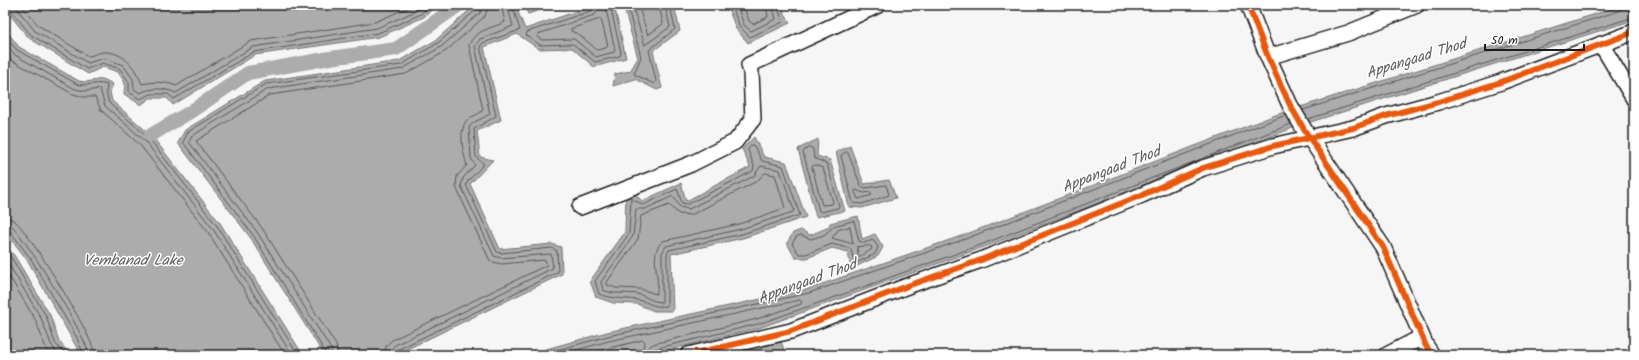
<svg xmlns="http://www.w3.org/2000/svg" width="1639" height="360" viewBox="0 0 1639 360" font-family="Kalam,sans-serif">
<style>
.water{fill:#acacac;stroke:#727272}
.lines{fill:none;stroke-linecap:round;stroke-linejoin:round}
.shore{stroke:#565656;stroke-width:1}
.canal{stroke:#acacac;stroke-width:14}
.minor-casing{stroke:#1c1c1c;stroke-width:18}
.minor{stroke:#fff;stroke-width:15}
.cycleway-casing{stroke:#fff;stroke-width:8}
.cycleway{stroke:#e8590c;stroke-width:6}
.labels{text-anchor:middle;stroke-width:3;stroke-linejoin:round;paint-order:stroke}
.water-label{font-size:15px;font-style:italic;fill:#5d5d5d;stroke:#fff}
</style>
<rect width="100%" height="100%" fill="#f6f6f6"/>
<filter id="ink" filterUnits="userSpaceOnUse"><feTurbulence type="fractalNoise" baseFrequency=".025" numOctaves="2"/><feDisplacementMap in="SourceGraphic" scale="8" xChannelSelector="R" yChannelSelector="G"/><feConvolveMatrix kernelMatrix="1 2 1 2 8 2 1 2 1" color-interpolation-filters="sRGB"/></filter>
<g filter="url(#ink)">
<path class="water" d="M5,5H437L424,17L379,37L255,55L173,105L167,98H150L141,105L124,94L125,83L118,72L103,67L88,74L29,38L5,9Z
M475,5H515L525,29L595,5H614L626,58L594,67L572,48L539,49L517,34L484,47L501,120L477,131L480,157L493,160L470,184L500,249L552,244L561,247L562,274L395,355H324L250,237L178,143L185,130L265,81L399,61L436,40Z
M524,5H556L528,14Z
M623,5H674L680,31L653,51L662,88L657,90L635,79L613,86L615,74L630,71L638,58Z
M727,5H780L790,23L748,43L736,29Z
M1624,5H1634V20L1298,126L984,247L759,328L647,355H525L607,332L808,289L964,235L1278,114Z
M5,29L19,47L79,81L86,82L103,79L113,84L110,92L112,101L151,135L220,223L303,355H81L28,261L5,231Z
M754,137L764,157L786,162L806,217L743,238L671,254L673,311H654L637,304L613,303L596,297L590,281L625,232L626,194L634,193L642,201L681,183L686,201L750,167L742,149Z
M818,139L817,156L830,160L845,211L816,217L798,149Z
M850,146L864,184L889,180L896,198L862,208L849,207L836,152Z
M858,216L862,239L875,234L883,247L878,256L851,269L848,252L832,248L807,258H795L787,243L793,233L801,230L810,235L829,227L830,223Z
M5,245L14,255L50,315L59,341L70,355H5Z
M779,336L786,355H713Z"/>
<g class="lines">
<path class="shore" d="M14,5L35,31L88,63L104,58L123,65L133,79L134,89L140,93C152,87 164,88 176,93L253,47L377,28L418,10L423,5
M21,5L39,26L88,56C93,56 98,52 103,52C124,51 135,68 142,84C152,82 165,81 176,86L251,41L375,22L414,5
M594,5L591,11L527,32L526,35L540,45L573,44L595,62L620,56L621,53L610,5
M599,5L598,11L594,15L538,34L537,37L542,40L574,39L596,57L614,52L615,50L605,5
M627,5L641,57L634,74L654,84L656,81L649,50L675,29L670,5
M632,5L645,45L670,27L665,5
M638,5L648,35L663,24L659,5
M731,5L740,27L750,37L783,22L777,5
M737,5L744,25L751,31L776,19L772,5
M743,5L749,21L753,24L768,17L766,5
M5,7L9,8L31,35L87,69L103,63L120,69L129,82V92L140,99L151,94H168L174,99L254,52L378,33L421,14L431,5
M601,19L608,46L606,48L597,50L580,35L571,31V29Z
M5,36L17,50L77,84C87,87 99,81 107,85L106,92L109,103L148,137L217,226L298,355
M5,44L15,55L75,89L85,91L100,89L105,106L145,141L213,229L292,355
M5,53L11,60L73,94L84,97H95L101,110L140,145L208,232L285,355
M1303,110L1619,11L1623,5
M1308,119L1634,17
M752,145L754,146L762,161L783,166L800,215L742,234L669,250L667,254V306C651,308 649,301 637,300C623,298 612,299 599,294L595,281L629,234L631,198L643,205L677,189L682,203L688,204L753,171L754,166L748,150Z
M810,147L813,149L814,158L827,164L839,206L838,208L821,212L819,211L803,152Z
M846,152L848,153L861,186L865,188L886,185L889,195L862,204L853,203L841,156Z
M815,165L823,168L833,202L832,204L822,205L812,167Z
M761,166L780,170L794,210L793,212L741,229L666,246L662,253V302C654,302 648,298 641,295C628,291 616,296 603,290L601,282L633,236L636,209H645L673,196L680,207L689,209L754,176Z
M765,173L775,175L785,208L739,224L663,241C647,254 662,278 656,294L640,289L616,288L607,285V282L638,239L641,216L669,205L679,214L691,215L757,181Z
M856,190L864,193L871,192L872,195L858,199L855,192Z
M5,218C9,218 13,219 16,222C30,234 95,339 95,355
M854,221L859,241L864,243L873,240L878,247L875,254L856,263L854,262L851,249L832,244L806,254H799L792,244L796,237L800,235L811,239L824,235L834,226Z
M5,224C8,224 11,225 13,227C27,241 88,339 89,355
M850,227L853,244L832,238L838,230Z
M5,229L10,231L31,259L76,336L84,355
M870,246L872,247L871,250L860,256L858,255L857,247Z
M5,251L11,257L46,316L55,343L65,355
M5,258L41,318L51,344L58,355
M5,269L36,321L45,346L51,355
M327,355L253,235L183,142L188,132L266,84L401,65L438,43L476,10L478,5
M332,355L331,349L257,232L189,142L192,136L268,89L402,69L441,47L480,13L483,5
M338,355L336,345L262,228L196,141L270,95L406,74L446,51L485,16L489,5
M384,355L386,346L392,340L547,265L545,260L501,264L490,261L456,187L457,176L467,165C463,154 458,130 467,120C471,116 479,115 483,110L469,45C474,30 493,28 505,22L501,5
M390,355L391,349L395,345L553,268L551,254L501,258L494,256L461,186L463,178L475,165L471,158L469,127L473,123L490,114L475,46L480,39L513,26L507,5
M395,355L397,350L558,272L557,251L552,248L501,253L497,252L466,185L468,181L484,164L476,157L474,129L496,116L480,46L483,43L520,30L512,5
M540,355L608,336L809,293L965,239L1286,115
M558,355L609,341L800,300L802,302L801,304L757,319L653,344L648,348L646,355
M580,355L643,340L645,342L640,355
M651,355L654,349L758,324L827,300L983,244L1291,124"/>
<path class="canal" d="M151,135L190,112L248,73L330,58L396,49L459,5"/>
<g class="minor-casing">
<path id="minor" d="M1248,5L1268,57L1290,105L1305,131L1383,247L1426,346L1432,355
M1601,44L1634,99
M1268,57L1348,33L1417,5
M580,207L691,164L735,142L753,119L751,72L749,65L878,5
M688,355L791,331L910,285L981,260L1142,195L1203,168L1273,146L1353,128L1386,116L1438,102L1501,82L1634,32
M1387,355L1422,337"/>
</g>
<use href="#minor" class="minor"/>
<g class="cycleway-casing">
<path id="cycleway" d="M1248,5L1268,57L1290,105L1305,131L1383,247L1426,346L1432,355
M688,355L791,331L910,285L981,260L1142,195L1203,168L1273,146L1353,128L1386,116L1438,102L1501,82L1634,32"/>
</g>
<use href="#cycleway" class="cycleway"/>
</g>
</g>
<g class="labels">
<g class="water-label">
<text transform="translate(1416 58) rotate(-17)" y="5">Appangaad Thod</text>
<text transform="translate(1111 169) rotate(-21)" y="5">Appangaad Thod</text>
<text x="133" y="265">Vembanad Lake</text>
<text transform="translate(807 281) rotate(-20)" y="5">Appangaad Thod</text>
</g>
</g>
<rect width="1639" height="360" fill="none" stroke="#fff" stroke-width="20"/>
<rect x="10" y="10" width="1619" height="340" fill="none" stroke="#1c1c1c" stroke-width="1.5" filter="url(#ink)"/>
<path d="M1485 44v6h99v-6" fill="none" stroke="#1c1c1c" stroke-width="2"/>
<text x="1491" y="44" font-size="12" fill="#1c1c1c" stroke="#ffffff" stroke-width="3" paint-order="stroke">50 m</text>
</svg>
